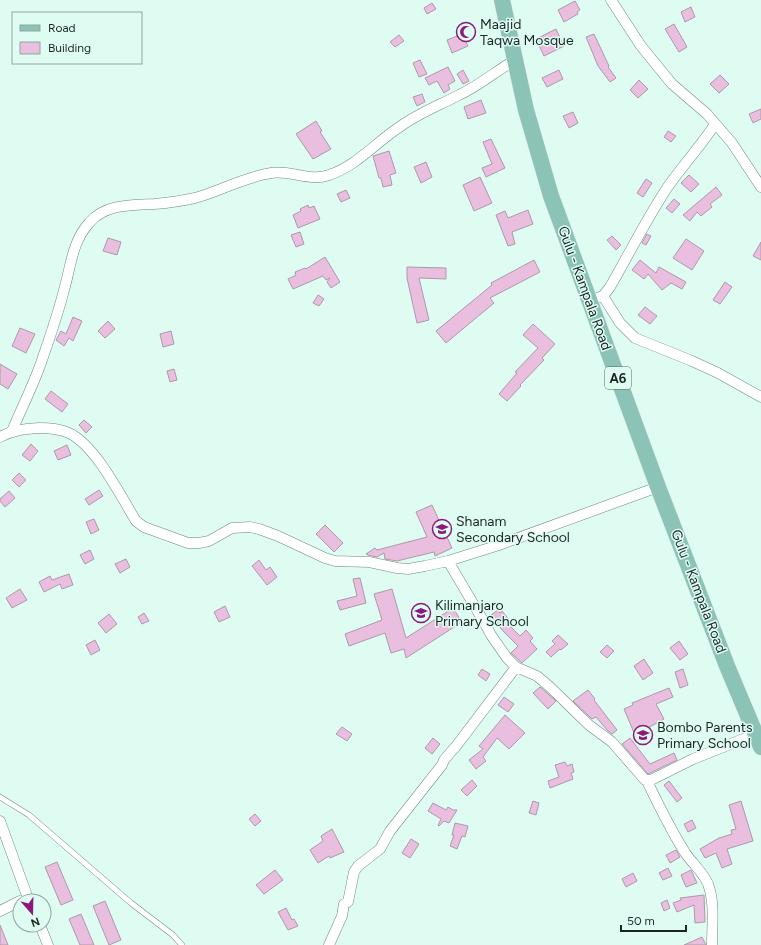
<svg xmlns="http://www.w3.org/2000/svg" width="761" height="945" viewBox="0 0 761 945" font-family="Figtree,sans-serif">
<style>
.building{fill:#e9bede;stroke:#ae99a8}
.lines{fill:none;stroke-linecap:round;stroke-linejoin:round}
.lane-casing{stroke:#6d8880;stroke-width:6}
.street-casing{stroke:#6d8880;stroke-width:11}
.primary-casing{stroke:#e4e5e5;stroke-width:17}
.lane{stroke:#fff;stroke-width:5}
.street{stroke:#fff;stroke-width:10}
.primary{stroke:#8bc4b7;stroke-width:16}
.labels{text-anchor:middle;stroke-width:3;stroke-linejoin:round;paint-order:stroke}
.shield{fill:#dffcf3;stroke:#566661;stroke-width:1}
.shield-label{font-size:13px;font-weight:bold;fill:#1b2623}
.poi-label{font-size:14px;fill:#1b2623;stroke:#dffcf3;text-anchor:start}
.street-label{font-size:14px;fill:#1b2623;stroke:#dffcf3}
</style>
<rect width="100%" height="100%" fill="#dffcf3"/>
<path class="building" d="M575,1L580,10L577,12L578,14L564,22L558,10Z
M432,3L436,9L427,14L424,8Z
M691,7L695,17L685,22L681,12Z
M674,24L687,47L679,52L665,29Z
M556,29L564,46L544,56L536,39Z
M462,34L468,46L452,53L447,40Z
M594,34L609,66L608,67L616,78L610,82L598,66L586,37Z
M399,35L404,41L395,47L390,42Z
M420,60L427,74L419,77L413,63Z
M448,67L455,81L448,85L450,89L444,93L437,81L429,85L425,78Z
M463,70L469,81L463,84L457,74Z
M559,70L563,79L547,87L542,78Z
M720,75L729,84L719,93L710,84Z
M639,80L648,89L638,98L630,90Z
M422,94L425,102L417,106L413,97Z
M481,100L486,113L468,119L464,107Z
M761,109V119L753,123L749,114Z
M573,112L578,123L569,128L563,116Z
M316,121L322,131L320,132L331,149L313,159L296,134Z
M668,131L676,136L671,142L664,137Z
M491,139L505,168L486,177L482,168L492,164L483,142Z
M389,151L396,173L390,175L392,185L383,187L381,178H379L373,156Z
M426,162L432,177L421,183L414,167Z
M689,175L699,184L691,192L681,183Z
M480,177L492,203L474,211L463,185Z
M646,179L652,183L643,197L637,193Z
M716,187L722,195L710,204L712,207L701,216L697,212L690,221L683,215Z
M346,190L350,198L341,202L337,194Z
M674,199L680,204L672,213L666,208Z
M308,205L309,208L314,206L320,219L298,228L293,215L301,211L300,209Z
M528,210L533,224L512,232L515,244L508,246L496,215L505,211L508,218Z
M300,232L304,244L296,247L291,235Z
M647,234L651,236L646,245L642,243Z
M612,236L621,245L616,250L607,240Z
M108,238L121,242L117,255L103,251Z
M686,239L704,251L692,270L673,258Z
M761,242V260L753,256Z
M325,257L340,282L331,288L327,282L330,278L326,280L323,276L293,289L288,279L296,275L295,272L305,268L306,269Z
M534,260L540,272L490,298L494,303L446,343L436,331L492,285L491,283Z
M640,260L656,273L659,267L686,282L682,289L671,283L662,290L648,274L644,279L632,270Z
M407,267L446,268V279L419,278L429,320L417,323L407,278Z
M725,282L732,287L720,304L713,300Z
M318,295L324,299L319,306L313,303Z
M645,307L657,316L650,324L638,315Z
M73,317L82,321L73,341L69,338L64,346L56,340L61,331L66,334Z
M108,321L115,329L105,338L98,331Z
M533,324L555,344L542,358L544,360L520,385L521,386L507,401L499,394L517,373L515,372L538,348L523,335Z
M20,328L35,334L26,353L12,346Z
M171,331L174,344L163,347L160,334Z
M0,364L17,374L8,389L0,384Z
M174,369L177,380L170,382L167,371Z
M51,391L68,404L62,412L45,399Z
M84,420L92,427L86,433L79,425Z
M31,444L38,451L30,461L22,455Z
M67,445L71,455L58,460L54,451Z
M19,473L26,480L19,487L12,480Z
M99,490L103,496L89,505L85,499Z
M9,491L15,498L5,507L0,501V499Z
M432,505L452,548L435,556L434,552L397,561L385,559L384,553L377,557L368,555L366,554L375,548L377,550L427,537L416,512Z
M94,519L99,530L91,534L86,522Z
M325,525L343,543L334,552L316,534Z
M90,550L94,559L85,564L80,555Z
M126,559L130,567L120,573L115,564Z
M259,560L266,570L270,567L277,577L267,585L252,566Z
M69,574L73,585L62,589L60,584L44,592L39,582L50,576L52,580Z
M360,578L366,603L340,610L337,601L357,596L353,579Z
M20,589L27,600L12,608L6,598Z
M392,589L406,638L453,608L462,622L406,658L404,649L391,653L385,633L349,646L345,634L382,620L374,594Z
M225,606L230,617L219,622L214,612Z
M498,610L500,613L502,611L511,622L508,624L520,636L526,630L533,638L530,641L537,649L522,663L511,653L518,646L502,630L491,615Z
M144,613L149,621L142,624L138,617Z
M109,614L117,624L106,633L98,623Z
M558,635L568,644L561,650L560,649L551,657L546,652L555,644L552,641Z
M95,640L100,650L91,655L86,645Z
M679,641L688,654L680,660L670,648Z
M607,645L614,651L607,658L600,652Z
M644,659L653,673L643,680L634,666Z
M482,669L490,674L486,681L478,675Z
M683,669L688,685L680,688L675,672Z
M540,687L556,701L548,709L533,693Z
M669,688L673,697L656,704L664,719L635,735L624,709L633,705L632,703Z
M588,690L595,699L594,700L617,730L612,734L607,730L596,717L592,719L573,701Z
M504,697L514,704L508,712L498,705Z
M505,715L525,733L509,749L497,738L483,757L486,761L476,769L469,760L483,749L479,746Z
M342,727L352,734L347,741L336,734Z
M433,738L440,744L432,754L425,748Z
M630,738L650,764L674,753L677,760L648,774L622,744Z
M565,762L567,766L572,764L574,772L571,773L573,779L550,788L548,781L559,777L555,765Z
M472,780L477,786L467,796L461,790Z
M669,781L682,798L677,802L664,785Z
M533,801L539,803L536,815L529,813Z
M741,801L753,841L727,849L732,864L722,868L716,853L705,858L700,849L719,838L732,834L731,830L736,829L729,805Z
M433,803L446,810L448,807L453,810H457L449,823L444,821L439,826L438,825L441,819L428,811Z
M255,814L261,821L255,826L249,819Z
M692,820L696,828L688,832L684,824Z
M455,823L468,826L465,837L462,836L457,849L450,846L454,835H452Z
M332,829L344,852L330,858L329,856L318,863L310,850L323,841L321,836Z
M411,839L419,844L410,858L402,853Z
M676,850L680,857L670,863L666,855Z
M57,862L73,900L61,905L45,867Z
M668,868L672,876L663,880L659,873Z
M275,870L283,880L264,894L256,885Z
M691,870L697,883L686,887L681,875Z
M633,873L637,881L626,887L622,879Z
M704,895L705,922L695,923L694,905L677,912L673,903L681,900L680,898Z
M667,900L670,908L664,911L661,903Z
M105,901L121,940L109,945L93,906Z
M286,908L292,920L294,919L298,926L288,930L278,912Z
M81,914L94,945H80L69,919Z
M0,925L8,945H0Z
M702,937L706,945H684Z"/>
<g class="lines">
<g class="lane-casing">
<path id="lane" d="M0,797L29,815L131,903L173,935L182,945"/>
</g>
<g class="street-casing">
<path id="street" d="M611,0L641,46L672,84L707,114L732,143L761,187
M603,296L620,323L635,338L692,361L718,373L761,397
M589,301L603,296L610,287C629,254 646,220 667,188C682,166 701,146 715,124
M12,431C22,407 34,384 42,360C50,337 58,314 64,290C71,266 72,242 89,223C105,204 131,205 154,204C168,203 181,201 195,198C221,191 244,177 271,173C291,170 310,182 329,175C357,166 377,141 401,126C419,113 440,105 459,95C479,86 496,71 515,60
M0,437C13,430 24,429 39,428C49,428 60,429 69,433C96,446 120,495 136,521L144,527L188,543H199L209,541L232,528L250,527L259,529L278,536L325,558L335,561L369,562L397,568L408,569L425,566L448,561L499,545L658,487
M448,561L484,622L491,635L507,658L516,667L537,676L550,687L589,725L612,742L645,780H651L693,759L756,734
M647,781C659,806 671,831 686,854C693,864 703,872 708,884C715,903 712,925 712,945
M0,821L29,901
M0,911L20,901
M40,925L48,945
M329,945L342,916L344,904L348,902L354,872L358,866L380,849L390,831L442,765L444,760L457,745L516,667"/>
</g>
<g class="primary-casing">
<path id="primary" d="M502,0L526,110L551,196L658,487L727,666L761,747"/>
</g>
<use href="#lane" class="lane"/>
<use href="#street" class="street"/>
<use href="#primary" class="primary"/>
</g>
<defs>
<g id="mosque-ring" transform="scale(1)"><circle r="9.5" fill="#dffcf3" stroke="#8c1a7c" stroke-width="1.5"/><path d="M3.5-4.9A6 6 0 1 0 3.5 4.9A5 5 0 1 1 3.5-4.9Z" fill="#8c1a7c"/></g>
<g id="school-ring" transform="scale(1)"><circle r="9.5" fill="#dffcf3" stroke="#8c1a7c" stroke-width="1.5"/><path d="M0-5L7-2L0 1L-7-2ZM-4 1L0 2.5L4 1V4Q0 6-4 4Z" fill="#8c1a7c"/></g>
</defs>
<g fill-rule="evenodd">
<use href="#mosque-ring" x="466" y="32"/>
<use href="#school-ring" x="442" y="529"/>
<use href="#school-ring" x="421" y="613"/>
<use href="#school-ring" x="643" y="735"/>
</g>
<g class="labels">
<rect class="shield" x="605" y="367" width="26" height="22" rx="3"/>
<g class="shield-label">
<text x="618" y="383">A6</text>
</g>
<g class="poi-label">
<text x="480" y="29">Maajid<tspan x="480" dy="16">Taqwa Mosque</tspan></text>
<text x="456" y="526">Shanam<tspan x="456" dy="16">Secondary School</tspan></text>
<text x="435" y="610">Kilimanjaro<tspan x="435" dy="16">Primary School</tspan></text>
<text x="657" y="732">Bombo Parents<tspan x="657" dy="16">Primary School</tspan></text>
</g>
<g class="street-label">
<text transform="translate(585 288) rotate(70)" y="5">Gulu - Kampala Road</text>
<text transform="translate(699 591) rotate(69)" y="5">Gulu - Kampala Road</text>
</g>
</g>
<rect x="12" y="12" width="130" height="52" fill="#dffcf3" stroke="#91a6a0"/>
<rect x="20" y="25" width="20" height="6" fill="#8bc4b7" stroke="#91a6a0"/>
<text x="48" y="32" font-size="12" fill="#1b2623">Road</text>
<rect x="20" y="42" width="20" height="12" fill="#e9bede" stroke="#91a6a0"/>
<text x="48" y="52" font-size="12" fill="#1b2623">Building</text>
<g transform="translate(32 913) rotate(160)"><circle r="19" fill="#dffcf3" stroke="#91a6a0"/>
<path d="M0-3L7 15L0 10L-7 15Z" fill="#8c1a7c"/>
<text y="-6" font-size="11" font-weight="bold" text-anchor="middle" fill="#1b2623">N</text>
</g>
<path d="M621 925v6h65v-6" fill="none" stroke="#1b2623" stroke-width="2"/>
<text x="627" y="925" font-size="12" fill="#1b2623" stroke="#dffcf3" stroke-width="3" paint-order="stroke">50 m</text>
</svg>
